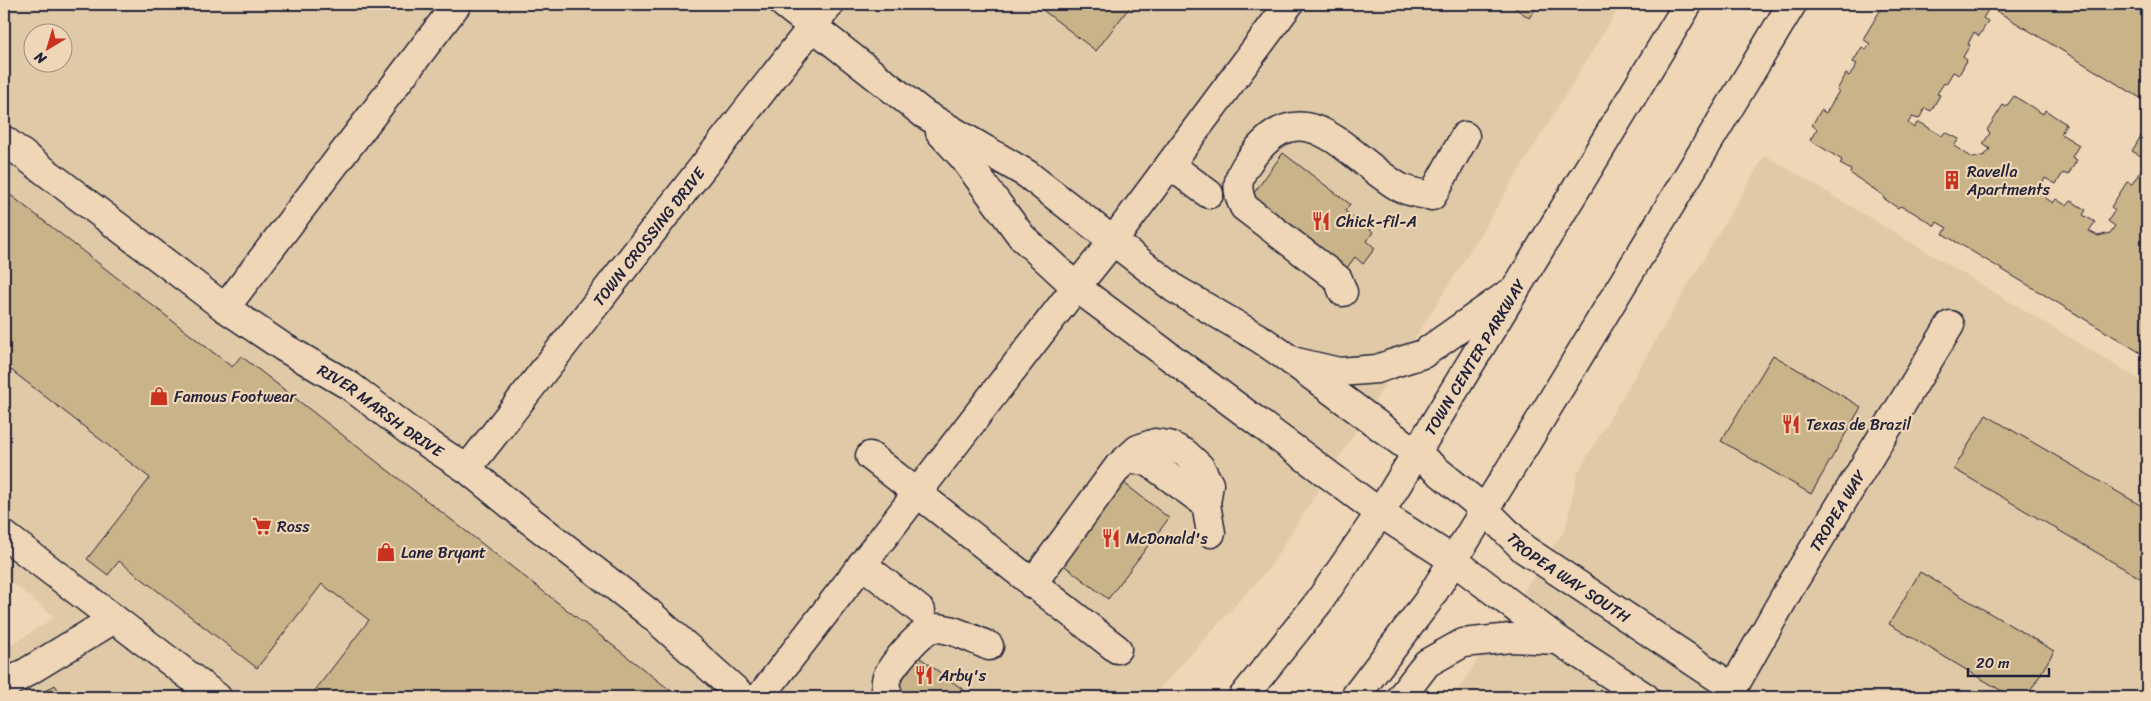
<svg xmlns="http://www.w3.org/2000/svg" width="2151" height="701" viewBox="0 0 2151 701" font-family="Sriracha,sans-serif">
<style>
.built{fill:#dfc9a6;fill-rule:evenodd}
.building{fill:#c9b388;stroke:#22223b}
.lines{fill:none;stroke-linecap:round;stroke-linejoin:round}
.minor-casing{stroke:#22223b;stroke-width:31}
.major-casing{stroke:#22223b;stroke-width:31}
.minor{stroke:#eed6b6;stroke-width:28}
.major{stroke:#eed6b6;stroke-width:28}
.labels{text-anchor:middle;stroke-width:4.5;stroke-linejoin:round;paint-order:stroke}
.poi-label{font-size:16px;fill:#22223b;stroke:#eed6b6;text-anchor:start}
.street-label{font-size:16px;fill:#22223b;stroke:#eed6b6}
</style>
<rect width="100%" height="100%" fill="#eed6b6"/>
<filter id="ink" filterUnits="userSpaceOnUse"><feTurbulence type="fractalNoise" baseFrequency=".02" numOctaves="2"/><feDisplacementMap in="SourceGraphic" scale="10" xChannelSelector="R" yChannelSelector="G"/><feConvolveMatrix kernelMatrix="1 2 1 2 8 2 1 2 1" color-interpolation-filters="sRGB"/></filter>
<g filter="url(#ink)">
<path class="built" d="M4,4H1621L1463,262L1269,568L1152,697H4V650L55,617L4,576ZM32,32H62V62H32Z
M1765,155L2147,384V697H1453L1566,528L1577,474Z"/>
<path class="building" d="M1035,4H1132L1096,51Z
M1510,4H1539L1529,18Z
M1884,4H1986L1990,7L1983,18L1988,21L1979,36L1974,32L1968,44L1970,45L1963,57L1967,60L1959,75L1953,72L1946,84L1944,83L1937,94L1940,95L1931,111L1925,108L1919,119L1912,117L1908,123L1914,128L1917,123H1921L1942,136L1945,132L1959,139L1954,146L1973,158L1985,155L1990,149L1983,144L1990,133L1987,130L2003,105L2006,107L2014,96L2043,114L2045,110L2066,124L2061,134L2079,145L2072,157L2077,160L2068,175L2063,173L2056,184L2045,178L2041,185L2044,197L2053,203L2056,199L2067,206L2071,201L2086,210L2083,215L2095,222L2089,231L2098,236L2110,233L2115,226L2108,221L2115,210L2111,207L2127,182L2132,184L2147,161V348L2145,347L2141,353L1943,234L1947,228L1937,222L1935,226L1911,211L1900,206L1898,208L1883,198L1884,196L1850,173L1851,170L1840,164L1842,160L1810,140L1817,129L1812,125L1821,110L1826,113L1839,91L1837,90L1846,74L1849,76L1857,64L1853,62L1862,47L1866,50L1870,44L1863,39Z
M1986,4H2147V102L1990,7Z
M2147,126V157L2146,159L2132,151Z
M1283,153L1350,204L1345,211L1373,232L1367,241L1375,248L1363,264L1355,257L1346,269L1251,197Z
M4,190L232,367L241,356L679,697H310L369,620L322,584L257,668L119,561L108,575L87,559L150,478L11,370L4,378Z
M1773,355L1861,407L1811,494L1721,441Z
M1986,415L2147,509V582L1954,469Z
M1115,476L1169,518L1108,599L1053,557Z
M1920,572L2054,651L2027,697H2012L1889,624Z
M919,657L973,697H900L893,692Z
M55,685L63,697H35Z"/>
<g class="lines">
<g class="minor-casing">
<g id="minor">
<path id="s1" d="M784,4L924,114L1027,174L1175,289L1262,340L1292,361L1417,454L1484,509L1524,549L1732,687"/>
<path d="M940,132L963,157L1022,237L1076,287L1380,513L1453,560L1558,640L1645,697"/>
<path id="s2" d="M4,140L225,308L283,347L350,386L409,431L467,469L527,518L648,612L743,697"/>
<path d="M1170,165L1209,194"/>
<path d="M1343,292L1338,279L1244,207C1235,189 1237,177 1249,161C1303,84 1345,155 1399,187C1408,192 1422,194 1432,196L1465,136"/>
<path d="M225,308L457,4"/>
<path d="M870,456L1117,649"/>
<path d="M1126,460H1146L1206,504"/>
<path id="s3" d="M467,469L830,4"/>
<path d="M4,535L217,697"/>
<path d="M862,564L921,611"/>
<path d="M1032,584L1118,467L1138,449L1155,443L1169,445L1185,453L1200,467L1209,484L1206,504L1211,533"/>
<path d="M4,686L114,619"/>
<path d="M760,697L1076,287L1113,241L1289,4"/>
<path d="M889,697C886,691 884,682 888,675C893,664 922,629 933,628C951,627 972,639 989,646"/>
<path id="s4" d="M1728,697L1788,591L1950,325"/>
</g>
</g>
<g class="major-casing">
<g id="major">
<path d="M1292,361L1339,372L1377,369L1391,364L1423,354L1508,294"/>
<path id="s5" d="M1243,697L1318,603L1380,513L1688,4"/>
<path d="M1355,697L1428,601L1525,445L1792,4"/>
<path d="M1401,697L1427,663L1463,643L1511,638L1558,640"/>
</g>
</g>
<use href="#minor" class="minor"/>
<use href="#major" class="major"/>
</g>
</g>
<defs>
<g id="building-bare" transform="scale(1.5)"><path d="M-4-6H4V6H1V3H-1V6H-4ZM-2.5-4.3h1.7v1.8h-1.7ZM.8-4.3h1.7v1.8H.8ZM-2.5-1h1.7V.8h-1.7ZM.8-1h1.7V.8H.8Z" fill="#c8321e" stroke="#eed6b6" stroke-width="2.5" paint-order="stroke"/></g>
<g id="restaurant-bare" transform="scale(1.5)"><path d="M-5-6h1v4h1v-4h1v4h1v-4h1v5L-1.5 .5V6h-2V.5L-5-1ZM5-6V6H3V1.5H1.5Q1.5-4 5-6Z" fill="#c8321e" stroke="#eed6b6" stroke-width="2.5" paint-order="stroke"/></g>
<g id="shop-bare" transform="scale(1.5)"><path d="M-5-2.5h2.3a2.7 3.5 0 0 1 5.4 0H5L5.5 6h-11ZM-1.5-2.5h3a1.5 2.3 0 0 0-3 0Z" fill="#c8321e" stroke="#eed6b6" stroke-width="2.5" paint-order="stroke"/></g>
<g id="supermarket-bare" transform="scale(1.5)"><path d="M-6-5.5h2.5l.6 2H6L4.5 2H-2.5L-4.4-4H-6ZM-1.5 3.2a1.3 1.3 0 1 0 .1 0ZM3 3.2a1.3 1.3 0 1 0 .1 0Z" fill="#c8321e" stroke="#eed6b6" stroke-width="2.5" paint-order="stroke"/></g>
</defs>
<g fill-rule="evenodd">
<use href="#building-bare" x="1952" y="180"/>
<use href="#restaurant-bare" x="1321" y="221"/>
<use href="#shop-bare" x="159" y="396"/>
<use href="#restaurant-bare" x="1791" y="424"/>
<use href="#supermarket-bare" x="262" y="526"/>
<use href="#restaurant-bare" x="1111" y="538"/>
<use href="#shop-bare" x="386" y="552"/>
<use href="#restaurant-bare" x="924" y="675"/>
</g>
<g class="labels">
<g class="poi-label">
<text x="1967" y="177">Ravella<tspan x="1967" dy="18">Apartments</tspan></text>
<text x="1336" y="227">Chick-fil-A</text>
<text x="174" y="402">Famous Footwear</text>
<text x="1806" y="430">Texas de Brazil</text>
<text x="277" y="532">Ross</text>
<text x="1126" y="544">McDonald's</text>
<text x="401" y="558">Lane Bryant</text>
<text x="939" y="681">Arby's</text>
</g>
<g class="street-label">
<text dy="6" stroke="none"><textPath href="#s3" startOffset="295">TOWN CROSSING DRIVE</textPath></text>
<text dy="6" stroke="none"><textPath href="#s5" startOffset="412">TOWN CENTER PARKWAY</textPath></text>
<text dy="6" stroke="none"><textPath href="#s2" startOffset="464">RIVER MARSH DRIVE</textPath></text>
<text dy="6" stroke="none"><textPath href="#s4" startOffset="216">TROPEA WAY</textPath></text>
<text dy="6" stroke="none"><textPath href="#s1" startOffset="974">TROPEA WAY SOUTH</textPath></text>
</g>
</g>
<rect width="2151" height="701" fill="none" stroke="#eed6b6" stroke-width="20"/>
<rect x="10" y="10" width="2131" height="681" fill="none" stroke="#22223b" stroke-width="2" filter="url(#ink)"/>
<g transform="translate(48 48) rotate(218)"><circle r="24" fill="#eed6b6" stroke="#9c8e85"/>
<path d="M0-4L9 19L0 12L-9 19Z" fill="#c8321e"/>
<text y="-8" font-size="14" font-weight="bold" text-anchor="middle" fill="#22223b">N</text>
</g>
<path d="M1968 668v8h81v-8" fill="none" stroke="#22223b" stroke-width="2.5"/>
<text x="1976" y="668" font-size="15" fill="#22223b" stroke="#eed6b6" stroke-width="4" paint-order="stroke">20 m</text>
</svg>
